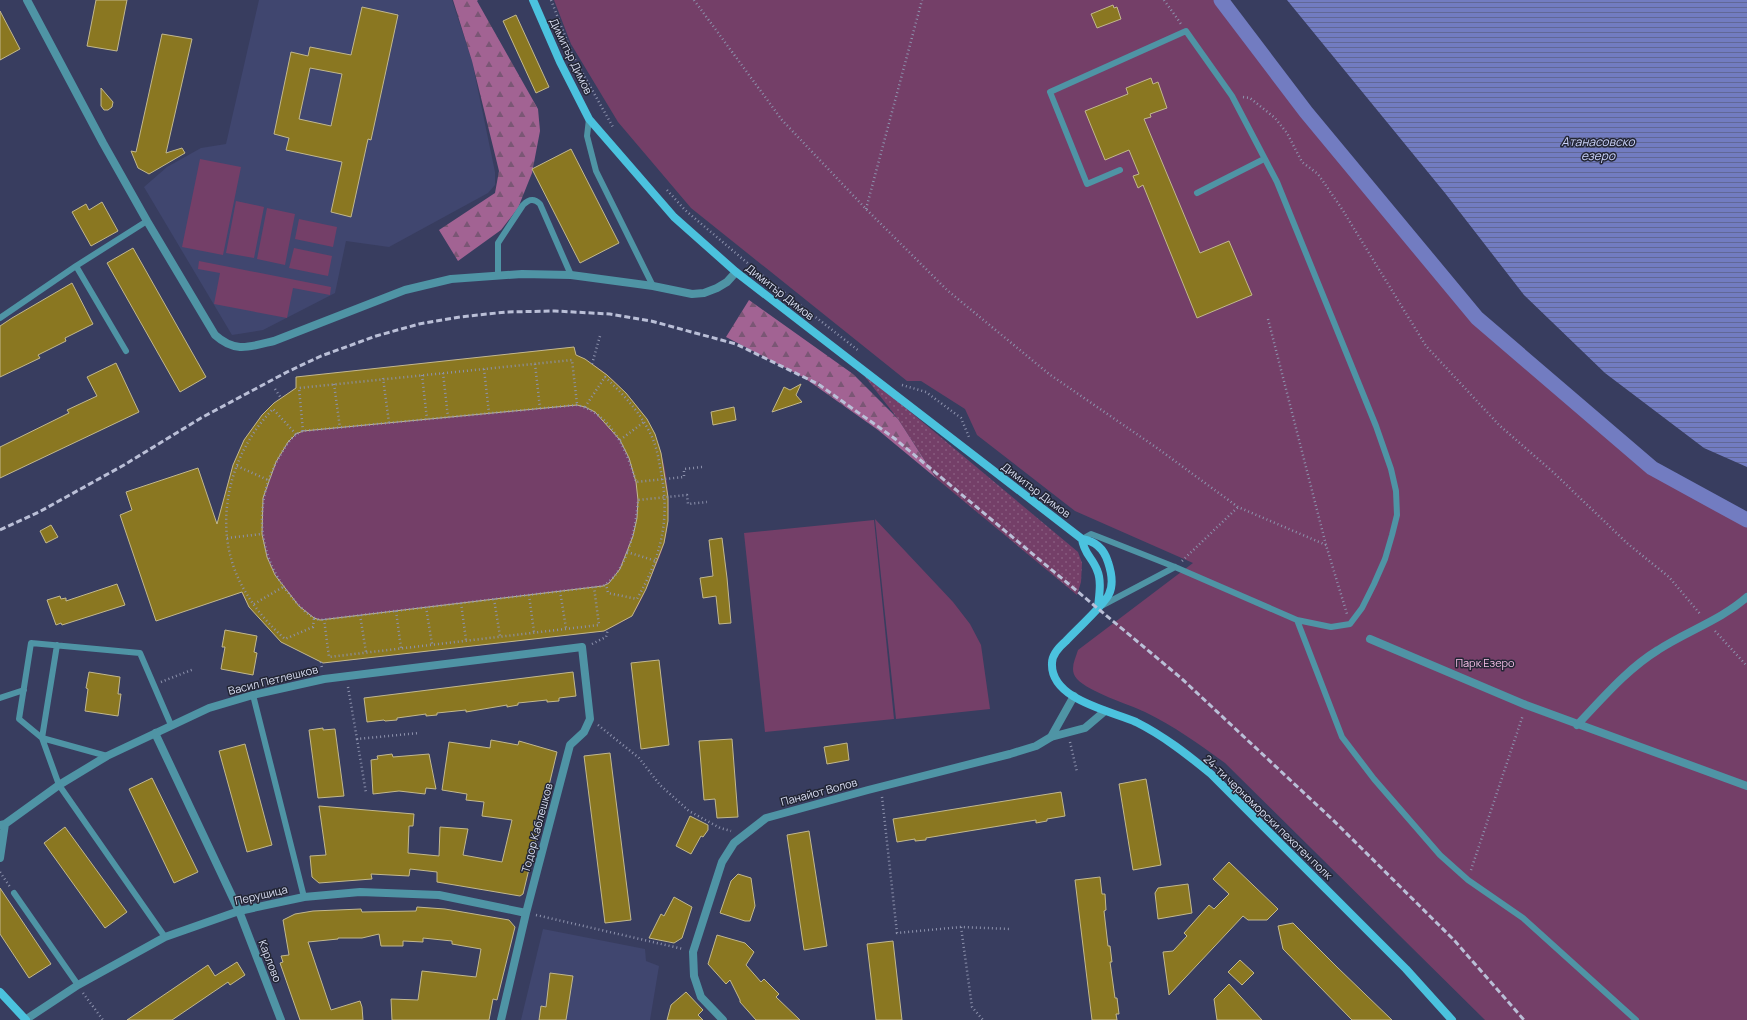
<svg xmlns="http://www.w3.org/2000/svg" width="1747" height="1020" viewBox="0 0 1747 1020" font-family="Manrope,sans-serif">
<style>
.built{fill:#40466f}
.grass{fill:url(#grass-dots)}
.forest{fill:url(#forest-firs)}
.park{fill:#743f68}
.water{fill:url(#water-rules)}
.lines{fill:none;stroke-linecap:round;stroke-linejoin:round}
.canal{stroke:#727cc1;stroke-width:15}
.building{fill:#8a7721;stroke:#c2b88e;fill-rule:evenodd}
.path{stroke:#8d92ad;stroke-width:2.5;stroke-dasharray:1 3;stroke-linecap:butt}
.service{stroke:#4f94a5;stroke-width:6}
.pedestrian{stroke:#4f94a5;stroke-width:8}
.minor{stroke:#4f94a5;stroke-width:8}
.secondary{stroke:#4bc2de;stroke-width:8}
.rail{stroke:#babfd7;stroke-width:3;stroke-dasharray:6 3;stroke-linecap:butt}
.labels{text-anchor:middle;stroke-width:3;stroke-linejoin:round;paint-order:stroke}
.street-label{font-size:11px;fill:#dadff4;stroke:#232635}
.park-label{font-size:11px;fill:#f6bfe7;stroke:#232635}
.water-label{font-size:12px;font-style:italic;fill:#cad2f9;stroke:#232635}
</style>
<defs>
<pattern id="grass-dots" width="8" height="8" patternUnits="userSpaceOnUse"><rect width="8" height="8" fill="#743f68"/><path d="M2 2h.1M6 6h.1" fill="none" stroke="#875a7e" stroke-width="1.8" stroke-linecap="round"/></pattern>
<pattern id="forest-firs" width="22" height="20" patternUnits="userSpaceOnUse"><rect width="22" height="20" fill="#a26393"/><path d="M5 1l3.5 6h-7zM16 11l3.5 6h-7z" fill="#7b5675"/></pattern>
<pattern id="water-rules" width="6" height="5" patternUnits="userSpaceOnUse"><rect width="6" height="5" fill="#727cc1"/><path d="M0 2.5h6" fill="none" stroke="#616897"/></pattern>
</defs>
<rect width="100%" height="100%" fill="#383d5f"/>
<path class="built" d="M259,0H452L472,61L495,172V185L488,193L389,247L346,241L335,293L263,330L232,335L144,187L167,167L201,148L226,144Z
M543,929L645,949L646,961L659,966L650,1020H521Z"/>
<path class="grass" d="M859,369L1078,552L1082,563L1081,582L1077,595L937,479L898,419Z"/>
<path class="forest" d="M453,0H478L477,1L538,109L540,131L532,173L518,208L501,230L458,261L439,230L495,193L499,171L472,61Z
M749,300L853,374L898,419L936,478L878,430L803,377L726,337Z"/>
<path class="park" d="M554,0H1224L1380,201L1477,318L1656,475L1747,522V1020H1485L1225,763C1199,744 1174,726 1145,712C1128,704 1089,692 1077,679C1069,670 1075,660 1078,650L1193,563L1075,511L977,435L965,409L921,381H907L691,208L618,122L571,44Z
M200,159L241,167L223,255L182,247Z
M236,201L264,207L254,258L226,253Z
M267,208L295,214L285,265L257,259Z
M299,219L337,227L333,247L295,239Z
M294,248L332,256L328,276L289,268Z
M199,261L331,287L330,295L293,288L287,318L214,304L220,273L198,269Z
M574,347L576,355C592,362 606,373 618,385C632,399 646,415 654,434C668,464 673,512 664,544C661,555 656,565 652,575C648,585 638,610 631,616C624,622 613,626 605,631L324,663L281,642L249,607L232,574L223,538L225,493L233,465L244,440L262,415L274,403L296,388V377Z
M875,519L953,602L970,624L981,645L990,709L896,719Z
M874,520L894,719L765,732L744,533Z"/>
<path class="water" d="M1287,0H1747V467L1704,448L1605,373L1524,295L1445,193Z"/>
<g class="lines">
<path class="canal" d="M1221,0L1306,112L1477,318L1652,468L1747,520"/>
</g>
<path class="building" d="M96,0H127L117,51L87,46Z
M1113,5L1114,8L1117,7L1121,19L1097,28L1091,14Z
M362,7L398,15L371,140L368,139L351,217L331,212L342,162L286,150L289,138L274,134L291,52L308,56L310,47L351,55ZM310,68L342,74L331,126L299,119Z
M0,11L20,49L0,60Z
M516,15L549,87L536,93L503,21Z
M162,34L192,39L166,153L182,148L185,153L149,174L138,168L131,151L136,152Z
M1151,78L1153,84L1158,82L1167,108L1150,114L1151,117L1144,119L1200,253L1229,241L1252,295L1197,318L1143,185L1138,188L1133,176L1139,174L1129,150L1105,160L1085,111L1128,94L1126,88Z
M101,88L113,102L112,107L108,110H104L101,106Z
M571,149L619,243L580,263L532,169Z
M102,202L118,231L91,246L72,212L86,204L89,210Z
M133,248L206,377L180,392L107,263Z
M72,283L93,324L65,338L66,341L38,355L40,358L0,377V326L12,318Z
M574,347L576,355L585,359L607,375L626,393L647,419L655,434L661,453L668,497V521L664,543L646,589L632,616L604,631L323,663L281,642L249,607L242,592L156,621L120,515L132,510L126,492L198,468L217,524L233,465L244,440L262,415L274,403L296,388V377ZM577,405L585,407L595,412L620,440L629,458L636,482L638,500L637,518L633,536L620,569L609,583L603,586L320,620L314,618L299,606L275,575L267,557L262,534L263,498L276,462L288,442L296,434L303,431Z
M116,363L139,412L0,478V447L69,413L67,410L97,396L87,377Z
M801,384L796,395L802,402L772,412L784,387L790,390Z
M734,407L736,420L713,425L711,412Z
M51,525L58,537L46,543L40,531Z
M722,538L727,578L731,623L719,624L716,596L703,598L700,578L713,576L709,540Z
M117,584L125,605L62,625L61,623L56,625L47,600L60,596L61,599L66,598V601Z
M225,630L257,636L254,652L257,653L253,675L221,669L225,647H222Z
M659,660L669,745L641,749L631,663Z
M89,672L120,677L118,694H121L118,716L85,711L88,689L86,688Z
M573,672L576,696L559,698V701L547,702V700L518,703V705L507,707V705L466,712V710L437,713V715L426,716V714L397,718V720L385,721L384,720L367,722L364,698Z
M323,728V730L335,729L344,796L318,798L309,730Z
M732,739L738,817L717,818L715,799L704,800L699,741Z
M491,740L518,745L519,741L557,752L523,894L520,896L437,882V872L410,869L409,876L371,874L372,879L319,883L312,877L310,856L326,855L319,806L414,814L413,826H409L408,853L439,856L440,827L468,829L463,855L502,862L512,820L482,816L484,802L466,800L467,794L442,790L449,742L490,748Z
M847,743L849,760L827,764L824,747Z
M245,744L272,845L247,852L219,751Z
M610,753L631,920L605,923L584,756Z
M392,754L393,757L429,754L436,789L426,788L425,794L399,791L373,794L371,760L378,759L377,756Z
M152,778L198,872L174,883L129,789Z
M1146,779L1161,865L1133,870L1119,784Z
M1061,792L1065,816L1047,819V821L1036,823V820L926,838V840L915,841V839L897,842L893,819Z
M690,816L708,825V830L703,837L701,836L691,854L676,846Z
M65,827L127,912L105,928L44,843Z
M809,831L827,946L804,950L787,835Z
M1229,862L1278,909L1267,920H1248L1243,916L1169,995L1163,952L1173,951L1187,936L1184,933L1209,905L1214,909L1229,894L1213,879Z
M738,874L751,878L755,906L750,921H745L720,913L731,881Z
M1100,877L1102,894H1105L1106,910L1104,911L1108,946H1110L1112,962H1110L1115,998H1117L1119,1014H1116L1117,1020H1092L1075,880Z
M1188,884L1192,913L1158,919L1155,893L1158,888Z
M0,888L51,964L29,978L0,934Z
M674,897L692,907L682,938L674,943L649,938L661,914L664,916Z
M417,907L445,909L509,920L515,927L497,1000L493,999L489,1020H392L391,999L418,1000L422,971L476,977L481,949L452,944V941L423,938V942L403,941V946H381L379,934L362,938H338V939L308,942L331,1010L360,1001L362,1007L363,1020H300L280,963L283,962L281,956L289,955L283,920L295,914L313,911L361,909L362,912L416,911Z
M1293,923L1337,967L1392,1020H1352L1283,949L1278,926Z
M717,935L745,943L754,952L746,965L761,982L764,979L779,994L776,997L800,1020H756L740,1002V1000L730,980L726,984L708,964Z
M893,941L902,1020H876L867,944Z
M1240,960L1254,973L1242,985L1228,972Z
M237,962L245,975L230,985L228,982L172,1020H127L208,965L215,976Z
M550,973L573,976L566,1020H539L541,1006L546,1007Z
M1229,984L1262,1020H1217L1214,999Z
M686,992L703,1010L698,1015L703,1020H667L671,1005Z"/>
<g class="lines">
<path class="path" d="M551,0L572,54L614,129
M694,0L782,120L866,209L947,290L1049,374L1157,448L1238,507L1326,545
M1164,0L1181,24
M1243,97L1250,98L1275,118L1287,133L1302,162L1318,174L1342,209L1426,346L1499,425L1553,472L1628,544L1669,577L1701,615
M667,190L685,210L758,272L859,351
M866,209L922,0
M1268,319L1326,545L1347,614
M535,364L540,408
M592,364L600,336
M484,369L489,413
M443,373L448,417
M422,375L427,419
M383,378L389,423
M334,384L340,428
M902,385L926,392L961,418L969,437
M275,389L281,398
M585,407L605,377C622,393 637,409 648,429C655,441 658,454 660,467C671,517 662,555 637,599L608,593L606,584
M303,431L299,388L572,360L577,404
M296,434L273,409C229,454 211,526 241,584C252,605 267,623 285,639L313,627L314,618
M620,440L644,422
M237,466L268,480
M702,467L684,469V477L636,482C627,451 612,414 577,405L303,431C292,435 287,444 281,454C253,500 256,554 290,595C298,605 308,617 320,620L603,586C628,571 636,527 638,500L687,495L688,504L707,502
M227,538L262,534
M627,552L656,561
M1182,561L1238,507
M560,591L566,628
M529,595L534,632
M494,599L500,636
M461,603L466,640
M254,604L283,587
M426,607L432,644
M396,611L401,648
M360,615L366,652
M324,619L329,657L599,625L594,587
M1715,631L1747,666
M592,644L606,637L608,629
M321,662L322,669
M161,682L194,669
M348,687L357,739L419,733
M598,725L639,758L660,785L689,811L720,828L731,831
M357,739L366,793
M1070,742L1077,772
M882,797L897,933L961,927L1011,929
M1471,870L1523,715
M0,872L10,887
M536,915L683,949
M961,927L972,1007L983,1020
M83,993L103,1020"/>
<path class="service" d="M589,119L587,136L596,171L653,286
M1197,193L1264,159
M76,266L126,351
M498,275V243L523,205C529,199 534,198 540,204L571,275
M0,318L76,266L147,221
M1082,539L1091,534L1099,537L1175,567L1297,620L1331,627L1350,624L1362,608L1374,584L1385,559L1392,535L1397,515L1396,491L1391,469L1376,426L1277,182L1232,96L1186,31L1050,92L1087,184L1120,170
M1103,605L1175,567
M1297,620L1342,737L1374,779L1440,855L1468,880L1523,918L1636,1020
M57,645L42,738L19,719L31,643C67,646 104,650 140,653L171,725
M253,695L304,897
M0,698L24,690
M107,756L42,738L59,785L165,937
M14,893L78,985"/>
<path class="pedestrian" d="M1370,639L1526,705L1747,786
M1577,725C1602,699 1627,669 1658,650C1687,631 1721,620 1747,597"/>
<path class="minor" d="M27,0L103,143L147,221L215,335C235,353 249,347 274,341L405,290L451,279L522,274L571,275L653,286L692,294L704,293L717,288L727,282L736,272
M155,733L239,911L281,1020
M1051,737L1074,696
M0,825L5,824L59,785L107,756L209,708L253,695L324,679L582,647L590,719L584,732L570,745L526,913L501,1020
M0,858L5,824
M25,1020L78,985L165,937L239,911L304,897L360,892L439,895L526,913
M723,1020L701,997L694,976L693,952L722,862L734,843L766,818L868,790L1010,754L1036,746L1051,737L1085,728L1105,711"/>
<path class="secondary" d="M533,0L560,62L589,119L674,217L736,272L1082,539C1095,541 1104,549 1108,562C1111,571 1114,584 1109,594C1106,603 1074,632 1066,641C1059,647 1052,654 1052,663C1050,700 1112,711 1136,722C1164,736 1188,755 1211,774L1406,969L1452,1020
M1082,539C1084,554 1092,557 1097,570C1102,581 1099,596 1098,607
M0,992L26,1020"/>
<path class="rail" d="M0,530L39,512L124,465L201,418L287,372L321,356L376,336L419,324L460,317L506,312L555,311L610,314L651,321L736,344L818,384L894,438L1181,678L1333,820L1454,940L1524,1020"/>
</g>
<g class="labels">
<g class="street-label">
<text transform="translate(571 56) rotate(64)" y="4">Димитър Димов</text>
<text transform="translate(780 292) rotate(38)" y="4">Димитър Димов</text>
<text transform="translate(1036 490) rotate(37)" y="4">Димитър Димов</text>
<text transform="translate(273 680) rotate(-14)" y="4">Васил Петлешков</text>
<text transform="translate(819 792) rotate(-15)" y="4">Панайот Волов</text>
<text transform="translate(1268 817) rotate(44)" y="4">24-ти черноморски пехотен полк</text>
<text transform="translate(537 828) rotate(-75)" y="4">Тодор Каблешков</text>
<text transform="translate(261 895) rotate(-13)" y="4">Перущица</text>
<text transform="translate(270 961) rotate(69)" y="4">Карлово</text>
</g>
<g class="park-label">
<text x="1485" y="667">Парк Езеро</text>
</g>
<g class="water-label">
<text x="1598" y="146">Атанасовско<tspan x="1598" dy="14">езеро</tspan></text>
</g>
</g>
</svg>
